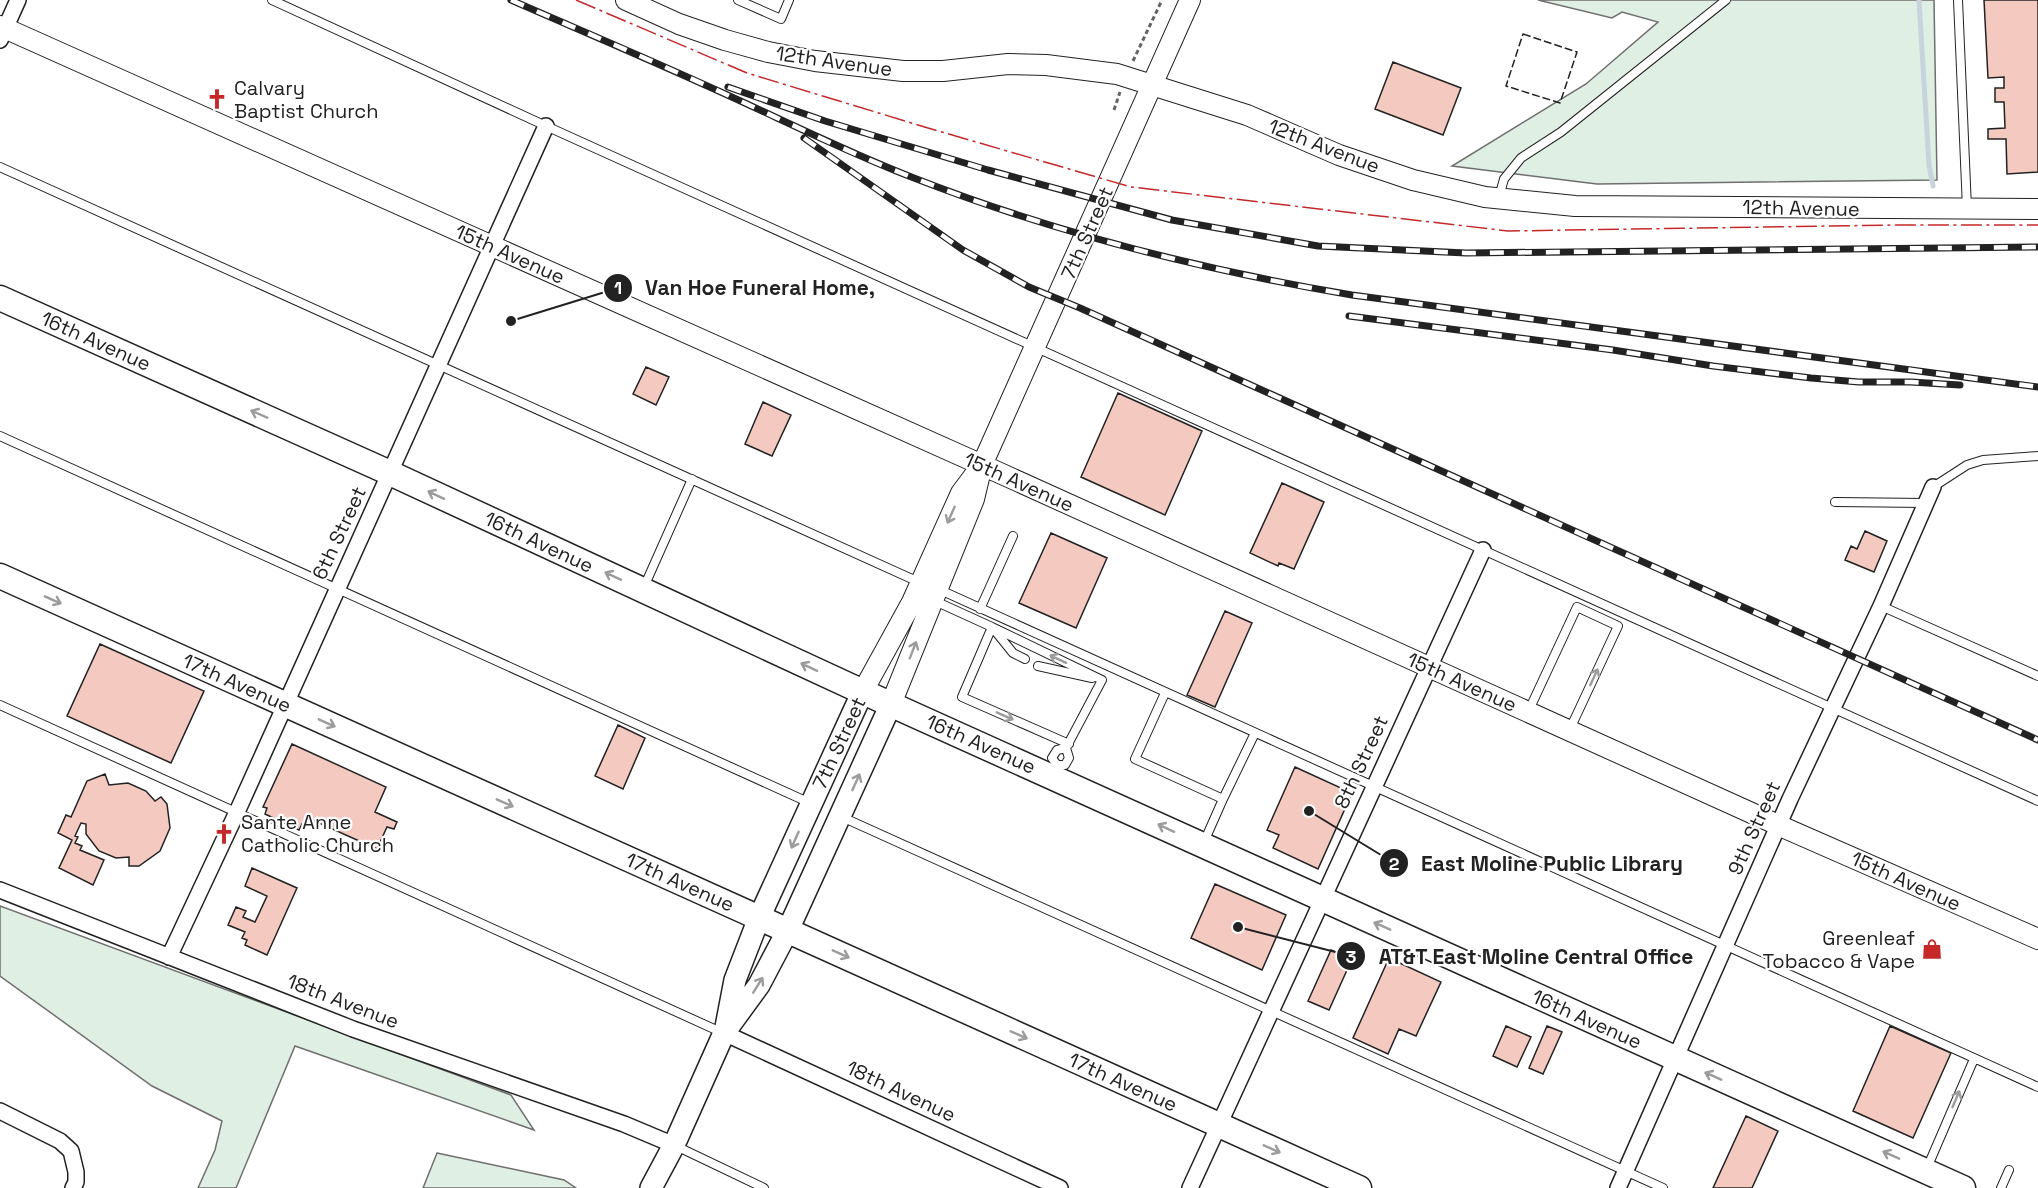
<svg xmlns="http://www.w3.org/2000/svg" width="2038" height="1188" viewBox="0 0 2038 1188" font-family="'Space Grotesk',sans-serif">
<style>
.green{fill:#e0efe3;stroke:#6f6f6f;stroke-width:1.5}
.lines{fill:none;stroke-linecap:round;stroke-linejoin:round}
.stream{stroke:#c7d3dd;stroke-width:5}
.building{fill:#f3c9c0;stroke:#222;stroke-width:1.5}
.service-casing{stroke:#222;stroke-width:10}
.minor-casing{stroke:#222;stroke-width:18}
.tertiary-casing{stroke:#222;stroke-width:22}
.secondary-casing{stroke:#222;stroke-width:24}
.primary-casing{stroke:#222;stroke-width:27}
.path{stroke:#646464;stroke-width:3;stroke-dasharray:4.5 3;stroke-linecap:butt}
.service{stroke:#fff;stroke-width:8}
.minor{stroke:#fff;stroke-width:15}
.tertiary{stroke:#fff;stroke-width:20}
.secondary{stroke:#fff;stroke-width:21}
.primary{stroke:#fff;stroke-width:24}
.rail-casing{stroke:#222;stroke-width:7}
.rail{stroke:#fff;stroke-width:4.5;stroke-dasharray:14;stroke-linecap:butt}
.fence{stroke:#222;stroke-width:1.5;stroke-dasharray:8 3;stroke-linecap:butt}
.power{stroke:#c62828;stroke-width:1.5;stroke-dasharray:21 4.5 3 4.5;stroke-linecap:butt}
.oneway{stroke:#9c9c9c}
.labels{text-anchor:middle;stroke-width:4.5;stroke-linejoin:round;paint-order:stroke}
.street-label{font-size:20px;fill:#222;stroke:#fff}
.poi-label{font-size:20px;fill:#222;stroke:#fff;text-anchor:start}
.leader{fill:none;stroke:#222;stroke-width:2}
.callout-dot{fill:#222;stroke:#fff;stroke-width:2}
.mark-label{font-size:18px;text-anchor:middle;font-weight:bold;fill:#fff}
.callout-label{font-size:21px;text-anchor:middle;font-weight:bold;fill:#222;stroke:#fff;stroke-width:4.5;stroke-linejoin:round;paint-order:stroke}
</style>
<rect width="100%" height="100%" fill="#fff"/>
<path class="green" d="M1538,0H1934L1937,180L1597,184L1452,166L1586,84L1658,22L1622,12L1612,18Z
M0,906L511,1095L534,1130L295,1046L236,1188H198L215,1150L222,1121L152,1086L0,976Z
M437,1153L564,1180L576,1188H423Z"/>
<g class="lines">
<path class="stream" d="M1919,0L1929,165L1933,186"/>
</g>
<path class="building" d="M1984,0H2038V172L2007,174L2006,139H1988V129L2005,128L2004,102H1995V88H2004V77L1988,78Z
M1393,62L1461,88L1443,135L1375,109Z
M646,367L669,377L656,405L633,394Z
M1118,393L1202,431L1165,515L1081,477Z
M763,402L791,415L772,456L745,444Z
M1282,483L1324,502L1294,569L1279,563L1278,566L1250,553Z
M1865,531L1887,541L1874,572L1845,560L1851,546L1857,549Z
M1051,533L1107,558L1076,628L1019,603Z
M1225,611L1252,623L1215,707L1187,695Z
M100,644L204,691L171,763L67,716Z
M618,725L645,738L623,789L595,776Z
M292,744L386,787L375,812L397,822L394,829L387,827L377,849L308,818L305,826L302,824L299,830L265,814L267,808L263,807Z
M1295,767L1352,793L1318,869L1273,848L1279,835L1267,830Z
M105,774L109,785L128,783L146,791L155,801L161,797L167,804L170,828L160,851L139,866H129V857L116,858L99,851L86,834V824L81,823L75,836L78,837L75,843L82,846L80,850L104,860L93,885L59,868L72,840L58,833L66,815L71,817L87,781Z
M252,868L297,888L267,955L245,945L247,940L242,938L245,932L228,925L236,907L246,911L243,917L255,922L267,896L245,886Z
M1215,884L1286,915L1262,970L1191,938Z
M1331,950L1352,959L1329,1010L1308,1001Z
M1389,958L1441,982L1416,1036L1399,1029L1388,1054L1353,1038Z
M1506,1026L1531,1037L1517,1067L1493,1056Z
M1547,1026L1562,1032L1543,1074L1529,1068Z
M1890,1026L1951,1053L1913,1138L1853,1111Z
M1746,1116L1778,1131L1752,1188H1713Z"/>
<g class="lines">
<g class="service-casing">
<path id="service" d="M272,0L546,126L2038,801
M738,0L781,19L789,0
M1958,0L1967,208
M0,167L921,583
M1499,197L1504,179L1521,158L1561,132L1726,0
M0,436L810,803
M1933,487L1967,465L1983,460L2038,456
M1835,502L1926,503
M644,587L692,479
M938,589L2038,1087
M935,601L992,627L1013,653L1025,659
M1881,606L2038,676
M980,609L1013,536
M1038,666L1092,678
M1165,693L1135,759L1223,799L1255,733
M0,705L723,1033
M1529,710L1577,607L1618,626L1570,729
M1057,765H1065L1069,758L1066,748L1102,680L992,627L962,697L1069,744
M1057,765L1052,758L1057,750L1066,748
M842,817L1663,1188
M1204,842L1223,799
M676,1146L764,1188
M1927,1168L1974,1059
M2001,1188L2009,1170"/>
</g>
<g class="minor-casing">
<path id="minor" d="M0,40L18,0
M0,890L353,1029L624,1124L674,1145
M169,957L237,812L546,126
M724,1033L1060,1188
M0,1111L60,1141L71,1151L76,1172V1182L73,1188
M1190,1188L1483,550
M1618,1188L1790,799L1881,606L1933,487"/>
</g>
<g class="tertiary-casing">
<path id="tertiary" d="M626,0L679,24L725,40L768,52L815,61L903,71H943L1008,64L1046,65L1117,74L1247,115L1339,155L1413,180L1485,197L1575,206L2038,209
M0,26L982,465L1778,825L2038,939
M863,691L912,602L961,493L982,465L1190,0
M891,704L974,499L980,474"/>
</g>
<g class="secondary-casing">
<path id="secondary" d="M726,1027L735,980L759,918L863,691
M651,1188L674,1145L724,1033L759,985L788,930L891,704"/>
</g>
<g class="primary-casing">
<path id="primary" d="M0,298L390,473L850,686L1963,1188
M0,576L1359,1188"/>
</g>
<path class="path" d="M1133,61L1162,0
M1114,110L1120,92"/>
<use href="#service" class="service"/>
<use href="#minor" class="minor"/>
<use href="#tertiary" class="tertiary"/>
<use href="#secondary" class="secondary"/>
<use href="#primary" class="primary"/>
<g class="rail-casing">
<path id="rail" d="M511,0C582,31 653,61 723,93C787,122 849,153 914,178C1055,233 1203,270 1352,295L2038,387
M728,87L825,121L988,170L1172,220L1318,246L1466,253L2038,247
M804,138L963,250L1029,287L1080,308L2038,740
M1349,316L1613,350L1713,366L1811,378L1859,382H1911L1960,385"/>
</g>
<use href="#rail" class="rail"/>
<path class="fence" d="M1523,34L1577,52L1560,103L1506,86Z"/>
<path class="power" d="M576,0L747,73L928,128L1131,187L1508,231L1897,225H2038"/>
</g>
<defs><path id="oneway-shaft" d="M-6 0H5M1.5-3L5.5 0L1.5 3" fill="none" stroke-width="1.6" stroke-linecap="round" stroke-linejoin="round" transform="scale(1.5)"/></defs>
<g class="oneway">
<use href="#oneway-shaft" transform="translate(259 414) rotate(-156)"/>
<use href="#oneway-shaft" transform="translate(436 495) rotate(-155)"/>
<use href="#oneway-shaft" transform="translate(951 515) rotate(114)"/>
<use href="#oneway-shaft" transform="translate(613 576) rotate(-155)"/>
<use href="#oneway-shaft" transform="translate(53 600) rotate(24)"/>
<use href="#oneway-shaft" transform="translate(913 650) rotate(-69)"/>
<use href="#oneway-shaft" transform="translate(1058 659) rotate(-155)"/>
<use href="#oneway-shaft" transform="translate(809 667) rotate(-155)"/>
<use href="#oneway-shaft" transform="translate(1594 677) rotate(-65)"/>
<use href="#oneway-shaft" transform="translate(1005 716) rotate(24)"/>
<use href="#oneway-shaft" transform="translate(327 723) rotate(24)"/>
<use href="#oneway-shaft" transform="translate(856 782) rotate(-66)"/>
<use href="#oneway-shaft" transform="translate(505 803) rotate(24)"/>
<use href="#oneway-shaft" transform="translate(1166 828) rotate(-155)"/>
<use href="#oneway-shaft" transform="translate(795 840) rotate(114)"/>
<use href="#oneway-shaft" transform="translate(1382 926) rotate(-156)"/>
<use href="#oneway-shaft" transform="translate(841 954) rotate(24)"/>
<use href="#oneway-shaft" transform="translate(758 985) rotate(-58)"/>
<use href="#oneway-shaft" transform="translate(1019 1035) rotate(24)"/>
<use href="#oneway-shaft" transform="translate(1713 1076) rotate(-156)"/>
<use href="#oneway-shaft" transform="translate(1956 1099) rotate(-67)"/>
<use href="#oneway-shaft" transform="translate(1272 1149) rotate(24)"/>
<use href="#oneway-shaft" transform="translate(1891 1155) rotate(-156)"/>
</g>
<defs>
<g id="church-bare" transform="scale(1.62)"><path d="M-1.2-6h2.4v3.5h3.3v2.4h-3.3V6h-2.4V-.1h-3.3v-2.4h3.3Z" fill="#c62828" stroke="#fff" stroke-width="2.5" paint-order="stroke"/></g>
<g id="shop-bare" transform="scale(1.62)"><path d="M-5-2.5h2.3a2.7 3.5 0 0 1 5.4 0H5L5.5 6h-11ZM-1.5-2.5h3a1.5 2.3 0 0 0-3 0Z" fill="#c62828" stroke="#fff" stroke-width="2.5" paint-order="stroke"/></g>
</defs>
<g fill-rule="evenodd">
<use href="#church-bare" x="217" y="99"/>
<use href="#church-bare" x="224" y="834"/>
<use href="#shop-bare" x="1932" y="949"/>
</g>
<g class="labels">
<g class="street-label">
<text transform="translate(834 61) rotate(8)" y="7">12th Avenue</text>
<text transform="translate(1324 146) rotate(21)" y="7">12th Avenue</text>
<text transform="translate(1801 208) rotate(1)" y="7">12th Avenue</text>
<text transform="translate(1087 233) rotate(-66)" y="7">7th Street</text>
<text transform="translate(510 254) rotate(24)" y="7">15th Avenue</text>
<text transform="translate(96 341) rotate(24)" y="7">16th Avenue</text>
<text transform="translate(1019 482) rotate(24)" y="7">15th Avenue</text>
<text transform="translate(339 533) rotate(-65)" y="7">6th Street</text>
<text transform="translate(539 542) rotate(25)" y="7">16th Avenue</text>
<text transform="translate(1462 682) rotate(24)" y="7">15th Avenue</text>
<text transform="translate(237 683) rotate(24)" y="7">17th Avenue</text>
<text transform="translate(839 743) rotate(-65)" y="7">7th Street</text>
<text transform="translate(981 744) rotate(24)" y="7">16th Avenue</text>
<text transform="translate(1361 762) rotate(-65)" y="7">8th Street</text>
<text transform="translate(1754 828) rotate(-66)" y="7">9th Street</text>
<text transform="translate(1906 881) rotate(24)" y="7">15th Avenue</text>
<text transform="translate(680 882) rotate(24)" y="7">17th Avenue</text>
<text transform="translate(343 1001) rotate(21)" y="7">18th Avenue</text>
<text transform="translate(1587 1019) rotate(24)" y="7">16th Avenue</text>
<text transform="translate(1123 1082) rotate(24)" y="7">17th Avenue</text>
<text transform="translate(901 1091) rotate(25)" y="7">18th Avenue</text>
</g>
<g class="poi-label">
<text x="234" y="95">Calvary<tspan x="234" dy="23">Baptist Church</tspan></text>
<text x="241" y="829">Sante Anne<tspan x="241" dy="23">Catholic Church</tspan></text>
<text x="1915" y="945" text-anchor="end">Greenleaf<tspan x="1915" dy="23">Tobacco &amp; Vape</tspan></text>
</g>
</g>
<path class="leader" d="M511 321L618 288M1309 811L1394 863M1238 927L1351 956"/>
<g class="callout-dot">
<circle cx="511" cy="321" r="6"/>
<circle cx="1309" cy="811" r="6"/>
<circle cx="1238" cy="927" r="6"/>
<circle cx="618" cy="288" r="15"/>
<circle cx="1394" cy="863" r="15"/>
<circle cx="1351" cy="956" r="15"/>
</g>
<g class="mark-label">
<text x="618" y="294">1</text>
<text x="1394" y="870">2</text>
<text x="1351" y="963">3</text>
</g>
<g class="callout-label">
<text x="760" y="295">Van Hoe Funeral Home,</text>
<text x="1552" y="871">East Moline Public Library</text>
<text x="1536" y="964">AT&amp;T East Moline Central Office</text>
</g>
</svg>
